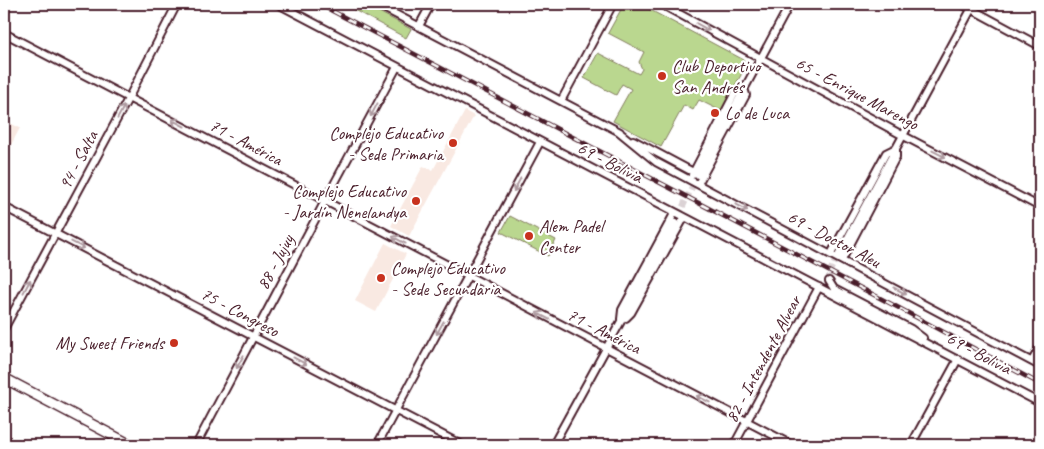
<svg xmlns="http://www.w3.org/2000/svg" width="1044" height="449" viewBox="0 0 1044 449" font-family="Caveat,sans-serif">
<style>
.built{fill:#f9e9e2}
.green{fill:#bad78f;stroke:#827b5d}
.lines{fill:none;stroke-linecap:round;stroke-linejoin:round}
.street-tunnel{stroke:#dbd2d5;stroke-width:6;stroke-dasharray:6 3;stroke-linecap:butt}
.street-casing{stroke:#4a1f2b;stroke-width:10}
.secondary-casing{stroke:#4a1f2b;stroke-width:12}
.street{stroke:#fff;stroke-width:6}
.secondary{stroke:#fff;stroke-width:9}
.rail-casing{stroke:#4a1f2b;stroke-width:4.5}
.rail{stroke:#fff;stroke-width:2.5;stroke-dasharray:8;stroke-linecap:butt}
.oneway{stroke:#ae9aa0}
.poi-dot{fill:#c8321e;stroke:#fff;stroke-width:2}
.labels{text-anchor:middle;stroke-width:4.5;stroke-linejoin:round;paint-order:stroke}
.poi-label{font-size:18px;fill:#4a1f2b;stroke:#fff;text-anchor:start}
.street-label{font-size:18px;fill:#4a1f2b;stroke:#fff}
</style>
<rect width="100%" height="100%" fill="#fff"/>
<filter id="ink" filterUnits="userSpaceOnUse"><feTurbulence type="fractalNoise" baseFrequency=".02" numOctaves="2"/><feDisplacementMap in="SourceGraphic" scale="10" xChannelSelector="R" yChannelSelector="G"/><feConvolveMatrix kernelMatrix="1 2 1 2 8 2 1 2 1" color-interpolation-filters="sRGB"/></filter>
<g filter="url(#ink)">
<path class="built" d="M465,111L474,116L409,236L391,226L423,166L433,170Z
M4,120L20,128L4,158Z
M385,243L406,254L376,312L355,301Z"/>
<path class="green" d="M343,4H364L411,29L406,38Z
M624,4H639L744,60L746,66L721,111L699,100L693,110L684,105L661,147L613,121L631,89L622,84L616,95L584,78L598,53L639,74L642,69L639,62L644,52L608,33Z
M510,216L556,240L548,256L501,232Z"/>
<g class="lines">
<path class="street-tunnel" d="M675,223L698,175
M829,281V273L838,255"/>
<g class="street-casing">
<path id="street" d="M278,4L1040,403
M376,4L620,132
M661,4L902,135L1040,207
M962,4L1040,46
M419,26L431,4
M4,33L792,445
M561,101L613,4
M618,131L656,162L1040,366
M633,140L693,172
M692,175L736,91L744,88
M698,175L790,4
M698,184L746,95L744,88
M4,207L462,445
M831,254L886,153L894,149
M839,254L974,4
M842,260L896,157V149
M829,281L834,289L911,329L923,338
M626,318L631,313L684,218
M621,319L622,310L675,212
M4,329L129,97L177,4
M1032,361L1040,347
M196,445L325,201L397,67
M377,445L540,142
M553,445L675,223
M734,445L819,287
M911,445L958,359"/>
</g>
<g class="secondary-casing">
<path id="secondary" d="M4,378L131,445
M4,444L6,445"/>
</g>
<use href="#street" class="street"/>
<use href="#secondary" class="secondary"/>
<g class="rail-casing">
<path id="rail" d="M319,4L899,308L1040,384"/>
</g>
<use href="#rail" class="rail"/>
</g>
<defs><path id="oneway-shaft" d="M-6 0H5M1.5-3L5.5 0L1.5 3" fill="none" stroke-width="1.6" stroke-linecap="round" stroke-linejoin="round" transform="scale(1.25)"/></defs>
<g class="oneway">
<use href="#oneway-shaft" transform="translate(703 27) rotate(29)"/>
<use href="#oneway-shaft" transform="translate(374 110) rotate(118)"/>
<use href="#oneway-shaft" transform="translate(121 112) rotate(-62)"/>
<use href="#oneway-shaft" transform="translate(178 123) rotate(-152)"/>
<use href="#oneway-shaft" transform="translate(939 154) rotate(27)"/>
<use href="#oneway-shaft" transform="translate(517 185) rotate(118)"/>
<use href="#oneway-shaft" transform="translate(741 207) rotate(28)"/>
<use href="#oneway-shaft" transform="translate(399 240) rotate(-152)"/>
<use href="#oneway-shaft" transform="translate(78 245) rotate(27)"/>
<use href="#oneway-shaft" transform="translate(27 286) rotate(-62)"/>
<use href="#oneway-shaft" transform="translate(900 291) rotate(28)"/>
<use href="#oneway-shaft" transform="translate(543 316) rotate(-152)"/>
<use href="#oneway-shaft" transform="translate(440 328) rotate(118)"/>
<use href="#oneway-shaft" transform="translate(300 361) rotate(28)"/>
<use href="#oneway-shaft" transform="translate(240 362) rotate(118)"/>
<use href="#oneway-shaft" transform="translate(703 399) rotate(-153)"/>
</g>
</g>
<g class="poi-dot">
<circle cx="662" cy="76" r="5"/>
<circle cx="715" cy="113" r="5"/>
<circle cx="453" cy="143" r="5"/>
<circle cx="416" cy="201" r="5"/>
<circle cx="529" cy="236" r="5"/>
<circle cx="381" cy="278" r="5"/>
<circle cx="174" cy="343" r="5"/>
</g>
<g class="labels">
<g class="poi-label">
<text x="672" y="72">Club Deportivo<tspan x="672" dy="21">San Andrés</tspan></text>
<text x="725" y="119">Lo de Luca</text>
<text x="443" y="139" text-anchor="end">Complejo Educativo<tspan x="443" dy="21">- Sede Primaria</tspan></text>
<text x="406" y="197" text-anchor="end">Complejo Educativo<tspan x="406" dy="21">- Jardín Nenelandya</tspan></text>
<text x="539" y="232">Alem Padel<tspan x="539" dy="21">Center</tspan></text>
<text x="391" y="274">Complejo Educativo<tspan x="391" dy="21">- Sede Secundaria</tspan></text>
<text x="164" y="349" text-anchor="end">My Sweet Friends</text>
</g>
<g class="street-label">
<text transform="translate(857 93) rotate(28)" y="6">65 - Enrique Marengo</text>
<text transform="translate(246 142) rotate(28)" y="6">71 - América</text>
<text transform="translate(78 160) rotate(-62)" y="6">94 - Salta</text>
<text transform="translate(610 162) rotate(27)" y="6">69 - Bolivia</text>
<text transform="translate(834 239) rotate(28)" y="6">69 - Doctor Aleu</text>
<text transform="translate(275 262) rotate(-62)" y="6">88 - Jujuy</text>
<text transform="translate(240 312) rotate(28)" y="6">75 - Congreso</text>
<text transform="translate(604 331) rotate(27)" y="6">71 - América</text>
<text transform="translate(979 353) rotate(28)" y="6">69 - Bolivia</text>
<text transform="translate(763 359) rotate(-62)" y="6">82 - Intendente Alvear</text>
</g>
</g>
<rect width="1044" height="449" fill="none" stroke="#fff" stroke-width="20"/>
<rect x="10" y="10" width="1024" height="429" fill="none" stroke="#4a1f2b" stroke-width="2" filter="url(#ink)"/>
</svg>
